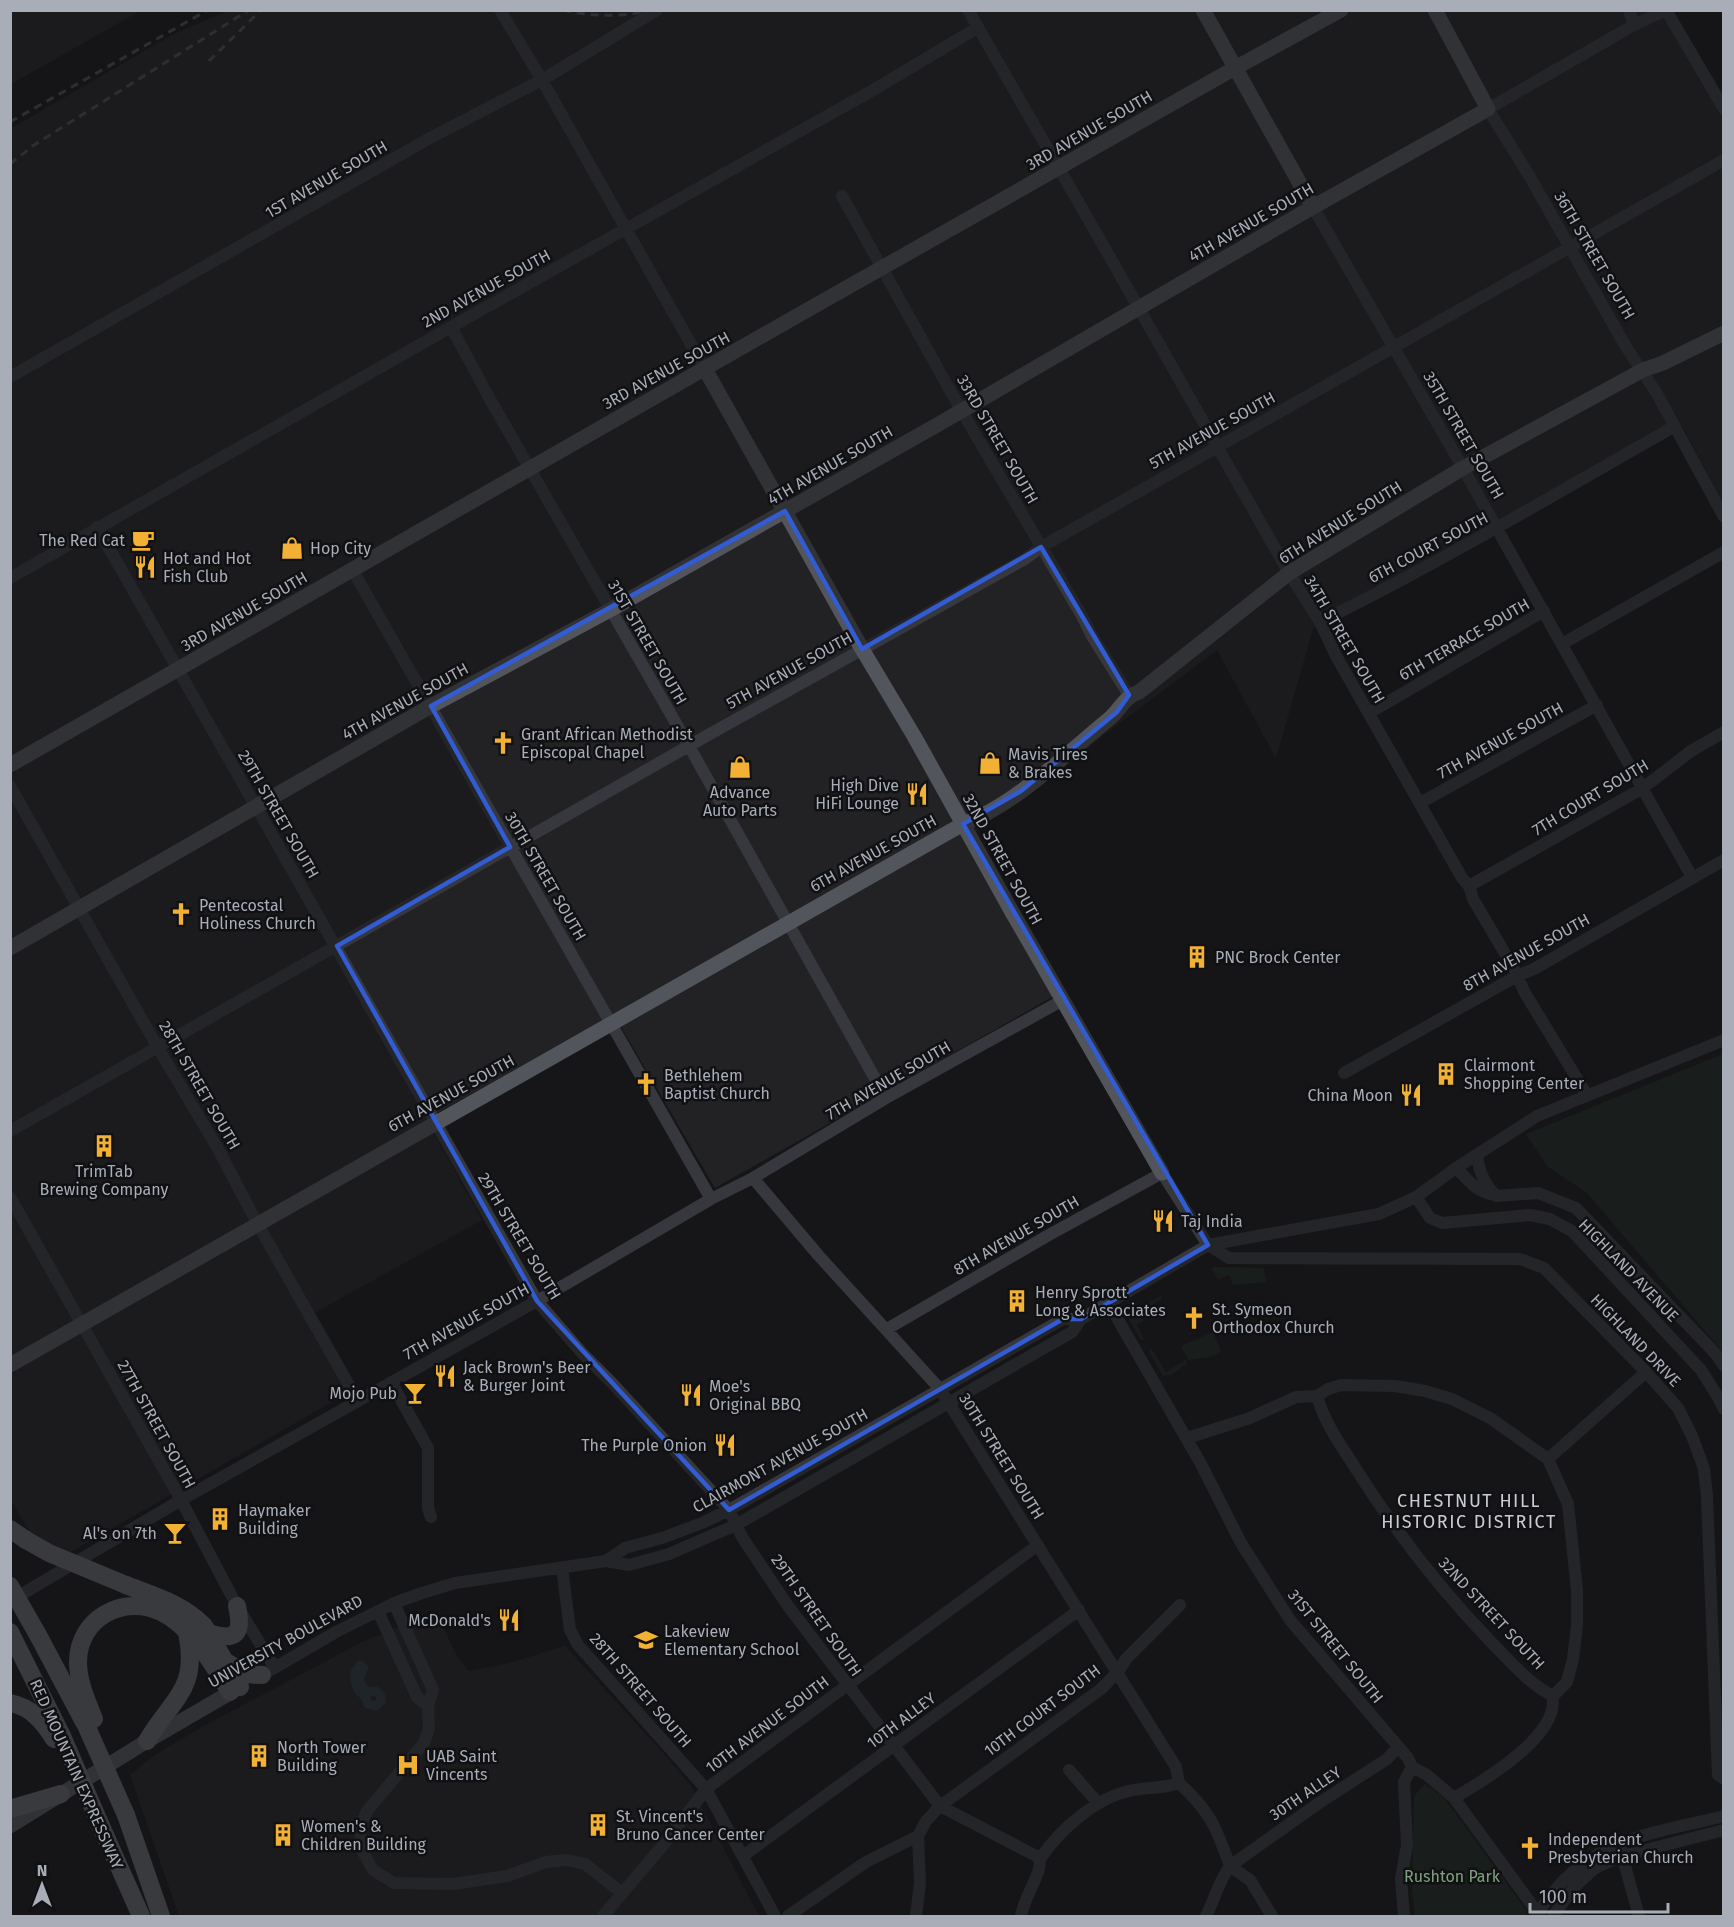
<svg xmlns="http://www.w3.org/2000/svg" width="1734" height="1927" viewBox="0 0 1734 1927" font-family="'Fira Sans',sans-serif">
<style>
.built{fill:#222225}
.green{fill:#1e261f}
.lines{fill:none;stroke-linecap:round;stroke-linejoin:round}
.canal{stroke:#2c353c;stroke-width:9}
.minor{stroke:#37383d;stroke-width:12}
.major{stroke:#53555c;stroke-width:15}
.highway{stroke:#63666e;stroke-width:18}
.rail{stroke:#4a4c52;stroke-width:3;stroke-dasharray:8 6;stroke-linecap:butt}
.highway-bridge{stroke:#63666e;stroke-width:18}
.marked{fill:none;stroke:#325cd3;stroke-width:4.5;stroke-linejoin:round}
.labels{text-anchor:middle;stroke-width:5;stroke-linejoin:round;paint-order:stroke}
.street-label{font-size:16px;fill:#a8adb8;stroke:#111113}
.poi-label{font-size:16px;fill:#a8adb8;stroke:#111113;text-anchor:start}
.park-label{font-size:16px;fill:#7fa381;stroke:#111113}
.neighbourhood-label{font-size:18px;letter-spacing:1.5px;fill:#c9ccd4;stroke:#111113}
</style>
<rect width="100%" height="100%" fill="#161618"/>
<path class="built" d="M11,10H140V11L11,84Z
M227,11H1672L1723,98V502L1679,420L1313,629L1276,758L1217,650L966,839L1054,996L715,1188L614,1015L426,1119L482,1220L314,1313L356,1388L69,1553L31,1534L10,1499V129L172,35Z
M436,1612L457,1656L468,1671L506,1664L565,1646L665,1755L691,1786L759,1916H179L130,1775L155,1755L202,1727L362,1642Z"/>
<path class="green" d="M1723,1054V1352L1587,1193L1547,1166L1526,1134Z
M1216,1267L1264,1268L1266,1282L1233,1285L1229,1275L1218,1280L1211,1268Z
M1162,1295L1161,1300L1149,1306L1144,1315L1135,1311L1143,1318V1321L1137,1325L1144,1340H1141L1127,1316Z
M1213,1332L1221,1351L1211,1357L1188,1360L1181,1346Z
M1151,1348L1166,1372L1186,1360V1364L1171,1375L1163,1376L1149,1352Z
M1425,1784L1444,1798L1527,1911L1525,1916H1415L1412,1894L1414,1796Z"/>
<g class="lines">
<path class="canal" d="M360,1665L355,1672V1681L359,1691L365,1696L368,1704L376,1706L381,1701V1696L376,1691L368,1692C359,1686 357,1677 364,1668L361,1666"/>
<path class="minor" d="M500,10L542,80L705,369
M968,10L1099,238L1289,573L1320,622L1335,654L1462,878L1469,886L1473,899L1513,967L1525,993L1587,1095
M1629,10L1634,25
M1724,109L1666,10L1634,25L1488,109L1530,177L1626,347L1656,392L1724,517
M842,196L961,410L1082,616L1092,636L1129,695
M1313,207L1463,468L1692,877
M451,327L491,401L689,746L886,1098
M10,377L430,138L542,80L657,10
M97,527L537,1301L582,1353L612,1383L729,1510L742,1537L788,1606L940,1806L1040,1858
M352,569L711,1199
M10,578L451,327L875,89L977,28
M1320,622C1441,562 1557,493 1675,426
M1562,644L1724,552
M1369,713L1544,611
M10,786L158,1048L217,1147L257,1223L358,1401
M1420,803L1597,705
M1469,886L1643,788L1691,751L1724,732
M1344,1073L1517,976L1534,969L1724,860
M10,1131L717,730L1025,559L1041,547L1724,160
M1477,1155C1479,1172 1484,1183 1496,1196L1538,1193L1576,1208L1716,1354L1724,1366
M1456,1168C1471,1182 1474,1191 1495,1195
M753,1178L819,1256L940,1389L1176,1767L1179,1783
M10,1197L181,1500L237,1606L275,1668
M1416,1197L1430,1218L1442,1223L1530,1215L1550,1219L1572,1231L1701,1370L1718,1397L1724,1409
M1109,1304L1201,1464L1241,1543L1290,1620L1408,1758L1412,1767L1427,1775L1454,1798L1540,1916
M887,1329L1047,1236L1162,1173L1208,1245L1229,1258L1520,1259L1544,1268L1646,1372L1678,1408L1692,1436L1704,1469L1707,1496L1718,1775L1724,1779
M391,1382L428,1448V1508L431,1517
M1317,1396C1325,1424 1340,1444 1356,1469C1395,1531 1440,1589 1491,1642C1511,1662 1528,1683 1553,1696
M1187,1438L1250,1418L1296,1397L1317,1396L1328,1389L1341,1385L1395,1386L1425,1391L1452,1399L1490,1418L1548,1459L1568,1504L1577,1590V1625L1573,1659L1567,1682L1553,1696C1553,1701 1553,1706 1552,1710C1543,1745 1483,1781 1454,1798
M1548,1459L1646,1372
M606,1561L625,1548L662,1538L702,1523L729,1510L1063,1319H1081L1208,1245L1379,1214L1416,1197L1456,1168L1537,1116L1724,1040
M562,1568L570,1630L578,1645L706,1789L775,1916
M12,1600L181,1500L537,1301L711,1199L753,1178L886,1098L1063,1000
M394,1603L433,1690L428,1706L429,1728L424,1743L367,1811L360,1827L361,1848L373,1870L394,1883L453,1884L507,1876L546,1862L567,1860L585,1864L622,1893
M378,1611L417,1697L428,1706
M257,1678L336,1632L394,1603L422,1593L455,1583L606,1561L629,1565L669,1554L736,1525L1072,1332L1081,1319
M1069,1770L1098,1803
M1620,1848L1639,1916
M743,1856L1079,1610
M1230,1866L1250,1880L1272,1916
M603,1916L664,1844L706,1789L1038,1545
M788,1916L866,1862L918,1836
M916,1916L920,1883L918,1836L926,1821L940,1806L1101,1689L1118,1672L1126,1659L1180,1605
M1021,1916C1024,1899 1034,1886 1039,1869C1040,1864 1039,1860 1042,1856C1061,1829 1096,1798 1129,1791C1146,1787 1162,1789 1179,1783C1210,1811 1216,1827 1230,1866
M1206,1916C1215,1899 1218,1882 1230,1866L1319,1803L1387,1759L1398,1747
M1404,1916L1401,1879L1407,1845L1404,1782L1412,1767
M1536,1916C1540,1908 1547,1901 1552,1894C1594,1838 1660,1832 1724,1816
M1553,1916L1574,1887L1595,1868L1622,1856L1724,1830"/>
<path class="major" d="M1203,10L1313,207
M705,369L862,649L914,736L1012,912L1162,1173
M10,765L795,317L1235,68L1341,10
M10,948L431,706L610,610L937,425L1313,207L1488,109L1435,10
M10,1365L963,824C1015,805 1066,754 1109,719C1120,710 1124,697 1139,692L1289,573L1463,468L1643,370L1663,363L1724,333
M10,1826L147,1741L240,1687"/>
<path class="highway" d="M10,1529L26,1540
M126,1585C154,1596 183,1604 204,1626L240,1687
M10,1632L62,1736
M209,1633C237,1642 243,1633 237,1606
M38,1635L84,1722
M228,1663L245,1674L262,1675
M10,1703C31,1707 43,1721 54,1739
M94,1719C87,1701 78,1682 78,1662C78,1618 124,1594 161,1612C192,1627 213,1665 230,1692
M147,1741C172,1698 199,1690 187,1633
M10,1809L61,1794
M126,1815L161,1916
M101,1826L141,1916"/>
<path class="rail" d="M563,10C593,17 623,17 654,10
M209,61L261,10
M10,122L208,10
M10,164L34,145L249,10"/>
<path class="highway-bridge" d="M26,1540L49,1553L126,1585
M10,1586L38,1635
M85,1723L126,1815
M62,1736L101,1826"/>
</g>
<path d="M0 0H1734V1927H0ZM785,511L862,649L1041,547L1129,695L1117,712L1021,791L963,824L1208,1245L1081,1319H1063L729,1510L537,1301L337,946L510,847L431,706Z" fill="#161618" fill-opacity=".55" fill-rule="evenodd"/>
<path class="marked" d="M785,511L862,649L1041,547L1129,695L1117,712L1021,791L963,824L1208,1245L1081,1319H1063L729,1510L537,1301L337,946L510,847L431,706Z"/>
<defs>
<g id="cafe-bare" transform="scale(1.8)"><path d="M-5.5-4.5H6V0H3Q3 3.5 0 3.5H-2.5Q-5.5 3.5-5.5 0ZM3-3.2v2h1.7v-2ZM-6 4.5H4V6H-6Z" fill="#f2b134" stroke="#111113" stroke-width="2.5" paint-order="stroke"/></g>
<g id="shop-bare" transform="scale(1.8)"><path d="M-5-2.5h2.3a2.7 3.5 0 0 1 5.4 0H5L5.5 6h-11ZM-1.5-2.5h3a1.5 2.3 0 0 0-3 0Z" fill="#f2b134" stroke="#111113" stroke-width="2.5" paint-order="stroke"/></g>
<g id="restaurant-bare" transform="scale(1.8)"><path d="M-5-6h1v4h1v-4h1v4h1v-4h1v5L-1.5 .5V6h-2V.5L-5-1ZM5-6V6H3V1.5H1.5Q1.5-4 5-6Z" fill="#f2b134" stroke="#111113" stroke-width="2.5" paint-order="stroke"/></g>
<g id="church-bare" transform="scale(1.8)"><path d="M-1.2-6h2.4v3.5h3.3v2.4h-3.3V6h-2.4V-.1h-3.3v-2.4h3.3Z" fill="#f2b134" stroke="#111113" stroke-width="2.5" paint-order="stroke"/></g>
<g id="building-bare" transform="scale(1.8)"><path d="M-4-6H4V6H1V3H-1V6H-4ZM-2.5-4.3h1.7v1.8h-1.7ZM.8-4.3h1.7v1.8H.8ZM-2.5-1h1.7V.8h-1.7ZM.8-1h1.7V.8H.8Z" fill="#f2b134" stroke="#111113" stroke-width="2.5" paint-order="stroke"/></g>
<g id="bar-bare" transform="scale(1.8)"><path d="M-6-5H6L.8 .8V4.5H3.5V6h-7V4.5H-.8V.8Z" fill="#f2b134" stroke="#111113" stroke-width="2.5" paint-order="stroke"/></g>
<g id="school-bare" transform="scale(1.8)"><path d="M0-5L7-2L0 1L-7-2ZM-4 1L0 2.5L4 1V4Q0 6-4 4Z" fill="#f2b134" stroke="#111113" stroke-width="2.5" paint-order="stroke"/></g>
<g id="hospital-bare" transform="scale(1.8)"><path d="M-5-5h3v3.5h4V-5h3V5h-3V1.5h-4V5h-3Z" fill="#f2b134" stroke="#111113" stroke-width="2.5" paint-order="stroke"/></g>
</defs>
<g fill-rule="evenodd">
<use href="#cafe-bare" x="143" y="540"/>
<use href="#shop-bare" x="292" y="548"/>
<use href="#restaurant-bare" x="145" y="567"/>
<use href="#church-bare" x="503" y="743"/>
<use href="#shop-bare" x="990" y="763"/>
<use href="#shop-bare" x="740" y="767"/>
<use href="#restaurant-bare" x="917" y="794"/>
<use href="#church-bare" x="181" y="914"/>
<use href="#building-bare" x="1197" y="957"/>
<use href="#building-bare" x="1446" y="1074"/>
<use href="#church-bare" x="646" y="1084"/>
<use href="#restaurant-bare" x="1411" y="1095"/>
<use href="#building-bare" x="104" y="1146"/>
<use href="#restaurant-bare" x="1163" y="1221"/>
<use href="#building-bare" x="1017" y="1301"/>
<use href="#church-bare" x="1194" y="1318"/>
<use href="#restaurant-bare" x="445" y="1376"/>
<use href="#bar-bare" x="415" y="1393"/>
<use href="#restaurant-bare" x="691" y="1395"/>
<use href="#restaurant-bare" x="725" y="1445"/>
<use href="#building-bare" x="220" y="1519"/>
<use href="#bar-bare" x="175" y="1533"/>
<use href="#restaurant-bare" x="509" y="1620"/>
<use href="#school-bare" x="646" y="1640"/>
<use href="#building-bare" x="259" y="1756"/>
<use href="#hospital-bare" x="408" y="1765"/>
<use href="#building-bare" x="598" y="1825"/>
<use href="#building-bare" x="283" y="1835"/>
<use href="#church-bare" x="1530" y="1848"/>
</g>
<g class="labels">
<g class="street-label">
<text transform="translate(1089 130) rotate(-30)" y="6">3RD AVENUE SOUTH</text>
<text transform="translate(326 179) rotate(-30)" y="6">1ST AVENUE SOUTH</text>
<text transform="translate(1251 222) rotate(-30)" y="6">4TH AVENUE SOUTH</text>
<text transform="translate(1595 255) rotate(60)" y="6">36TH STREET SOUTH</text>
<text transform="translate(486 288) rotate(-29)" y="6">2ND AVENUE SOUTH</text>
<text transform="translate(666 370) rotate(-29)" y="6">3RD AVENUE SOUTH</text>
<text transform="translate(1212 430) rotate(-29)" y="6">5TH AVENUE SOUTH</text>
<text transform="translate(1464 435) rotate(60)" y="6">35TH STREET SOUTH</text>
<text transform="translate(998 439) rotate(60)" y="6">33RD STREET SOUTH</text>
<text transform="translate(830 465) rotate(-30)" y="6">4TH AVENUE SOUTH</text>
<text transform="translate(1340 522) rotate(-32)" y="6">6TH AVENUE SOUTH</text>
<text transform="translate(1428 547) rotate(-28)" y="6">6TH COURT SOUTH</text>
<text transform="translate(244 611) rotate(-30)" y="6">3RD AVENUE SOUTH</text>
<text transform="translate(1345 639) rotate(60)" y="6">34TH STREET SOUTH</text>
<text transform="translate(1464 639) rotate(-30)" y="6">6TH TERRACE SOUTH</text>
<text transform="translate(648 642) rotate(60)" y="6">31ST STREET SOUTH</text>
<text transform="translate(789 670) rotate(-29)" y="6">5TH AVENUE SOUTH</text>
<text transform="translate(405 701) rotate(-29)" y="6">4TH AVENUE SOUTH</text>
<text transform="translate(1500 740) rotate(-29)" y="6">7TH AVENUE SOUTH</text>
<text transform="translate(1590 797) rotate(-31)" y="6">7TH COURT SOUTH</text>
<text transform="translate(279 814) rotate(60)" y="6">29TH STREET SOUTH</text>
<text transform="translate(873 853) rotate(-29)" y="6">6TH AVENUE SOUTH</text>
<text transform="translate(1003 859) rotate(61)" y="6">32ND STREET SOUTH</text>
<text transform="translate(546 876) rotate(60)" y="6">30TH STREET SOUTH</text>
<text transform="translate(1526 952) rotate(-29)" y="6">8TH AVENUE SOUTH</text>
<text transform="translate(888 1080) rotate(-30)" y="6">7TH AVENUE SOUTH</text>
<text transform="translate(200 1085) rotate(60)" y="6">28TH STREET SOUTH</text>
<text transform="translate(451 1093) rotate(-29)" y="6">6TH AVENUE SOUTH</text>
<text transform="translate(1016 1235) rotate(-30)" y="6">8TH AVENUE SOUTH</text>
<text transform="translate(520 1236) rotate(59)" y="6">29TH STREET SOUTH</text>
<text transform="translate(1629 1270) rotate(46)" y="6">HIGHLAND AVENUE</text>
<text transform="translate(466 1321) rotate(-29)" y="6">7TH AVENUE SOUTH</text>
<text transform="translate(1636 1340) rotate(46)" y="6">HIGHLAND DRIVE</text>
<text transform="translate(157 1424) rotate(61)" y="6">27TH STREET SOUTH</text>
<text transform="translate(1002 1456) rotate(58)" y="6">30TH STREET SOUTH</text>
<text transform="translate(780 1460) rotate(-29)" y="6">CLAIRMONT AVENUE SOUTH</text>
<text transform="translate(1492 1613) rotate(47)" y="6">32ND STREET SOUTH</text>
<text transform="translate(817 1615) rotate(55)" y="6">29TH STREET SOUTH</text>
<text transform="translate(285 1641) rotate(-29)" y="6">UNIVERSITY BOULEVARD</text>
<text transform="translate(1336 1646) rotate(51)" y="6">31ST STREET SOUTH</text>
<text transform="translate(641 1690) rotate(49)" y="6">28TH STREET SOUTH</text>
<text transform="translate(1042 1710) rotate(-37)" y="6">10TH COURT SOUTH</text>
<text transform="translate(901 1720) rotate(-37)" y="6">10TH ALLEY</text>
<text transform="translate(767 1724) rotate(-37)" y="6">10TH AVENUE SOUTH</text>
<text transform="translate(77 1774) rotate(66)" y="6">RED MOUNTAIN EXPRESSWAY</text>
<text transform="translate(1305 1793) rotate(-34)" y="6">30TH ALLEY</text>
</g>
<g class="poi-label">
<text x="125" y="546" text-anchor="end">The Red Cat</text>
<text x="310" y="554">Hop City</text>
<text x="163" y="564">Hot and Hot<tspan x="163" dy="18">Fish Club</tspan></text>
<text x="521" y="740">Grant African Methodist<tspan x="521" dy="18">Episcopal Chapel</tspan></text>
<text x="1008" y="760">Mavis Tires<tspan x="1008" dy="18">&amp; Brakes</tspan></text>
<text x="899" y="791" text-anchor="end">High Dive<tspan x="899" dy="18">HiFi Lounge</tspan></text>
<text x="740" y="798" text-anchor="middle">Advance<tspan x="740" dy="18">Auto Parts</tspan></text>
<text x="199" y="911">Pentecostal<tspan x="199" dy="18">Holiness Church</tspan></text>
<text x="1215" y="963">PNC Brock Center</text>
<text x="1464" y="1071">Clairmont<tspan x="1464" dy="18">Shopping Center</tspan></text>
<text x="664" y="1081">Bethlehem<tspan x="664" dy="18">Baptist Church</tspan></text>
<text x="1393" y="1101" text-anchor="end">China Moon</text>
<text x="104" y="1177" text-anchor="middle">TrimTab<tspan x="104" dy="18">Brewing Company</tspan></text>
<text x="1181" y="1227">Taj India</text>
<text x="1035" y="1298">Henry Sprott<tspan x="1035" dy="18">Long &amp; Associates</tspan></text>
<text x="1212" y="1315">St. Symeon<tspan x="1212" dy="18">Orthodox Church</tspan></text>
<text x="463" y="1373">Jack Brown's Beer<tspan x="463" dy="18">&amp; Burger Joint</tspan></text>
<text x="709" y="1392">Moe's<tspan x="709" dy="18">Original BBQ</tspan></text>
<text x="397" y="1399" text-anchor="end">Mojo Pub</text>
<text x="707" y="1451" text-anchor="end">The Purple Onion</text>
<text x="238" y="1516">Haymaker<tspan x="238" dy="18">Building</tspan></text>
<text x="157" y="1539" text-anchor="end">Al's on 7th</text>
<text x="491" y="1626" text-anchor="end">McDonald's</text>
<text x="664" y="1637">Lakeview<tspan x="664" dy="18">Elementary School</tspan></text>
<text x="277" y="1753">North Tower<tspan x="277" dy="18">Building</tspan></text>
<text x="426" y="1762">UAB Saint<tspan x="426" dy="18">Vincents</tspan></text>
<text x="616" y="1822">St. Vincent's<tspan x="616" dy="18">Bruno Cancer Center</tspan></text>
<text x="301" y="1832">Women's &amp;<tspan x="301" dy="18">Children Building</tspan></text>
<text x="1548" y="1845">Independent<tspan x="1548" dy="18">Presbyterian Church</tspan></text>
</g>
<g class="park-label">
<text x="1452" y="1882">Rushton Park</text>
</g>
<g class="neighbourhood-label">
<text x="1469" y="1507">CHESTNUT HILL<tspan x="1469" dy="21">HISTORIC DISTRICT</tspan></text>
</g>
</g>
<rect width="1734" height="1927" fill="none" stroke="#a8adb8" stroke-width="24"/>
<g transform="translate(42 1885)" stroke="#111113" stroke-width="4.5" paint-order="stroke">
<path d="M0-4.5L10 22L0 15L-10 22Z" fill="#a8adb8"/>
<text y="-9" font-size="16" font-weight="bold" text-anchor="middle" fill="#a8adb8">N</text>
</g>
<path d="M1530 1903v9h138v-9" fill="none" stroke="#a8adb8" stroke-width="3"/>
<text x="1539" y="1903" font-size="18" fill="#a8adb8" stroke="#111113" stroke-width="4.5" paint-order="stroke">100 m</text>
</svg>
